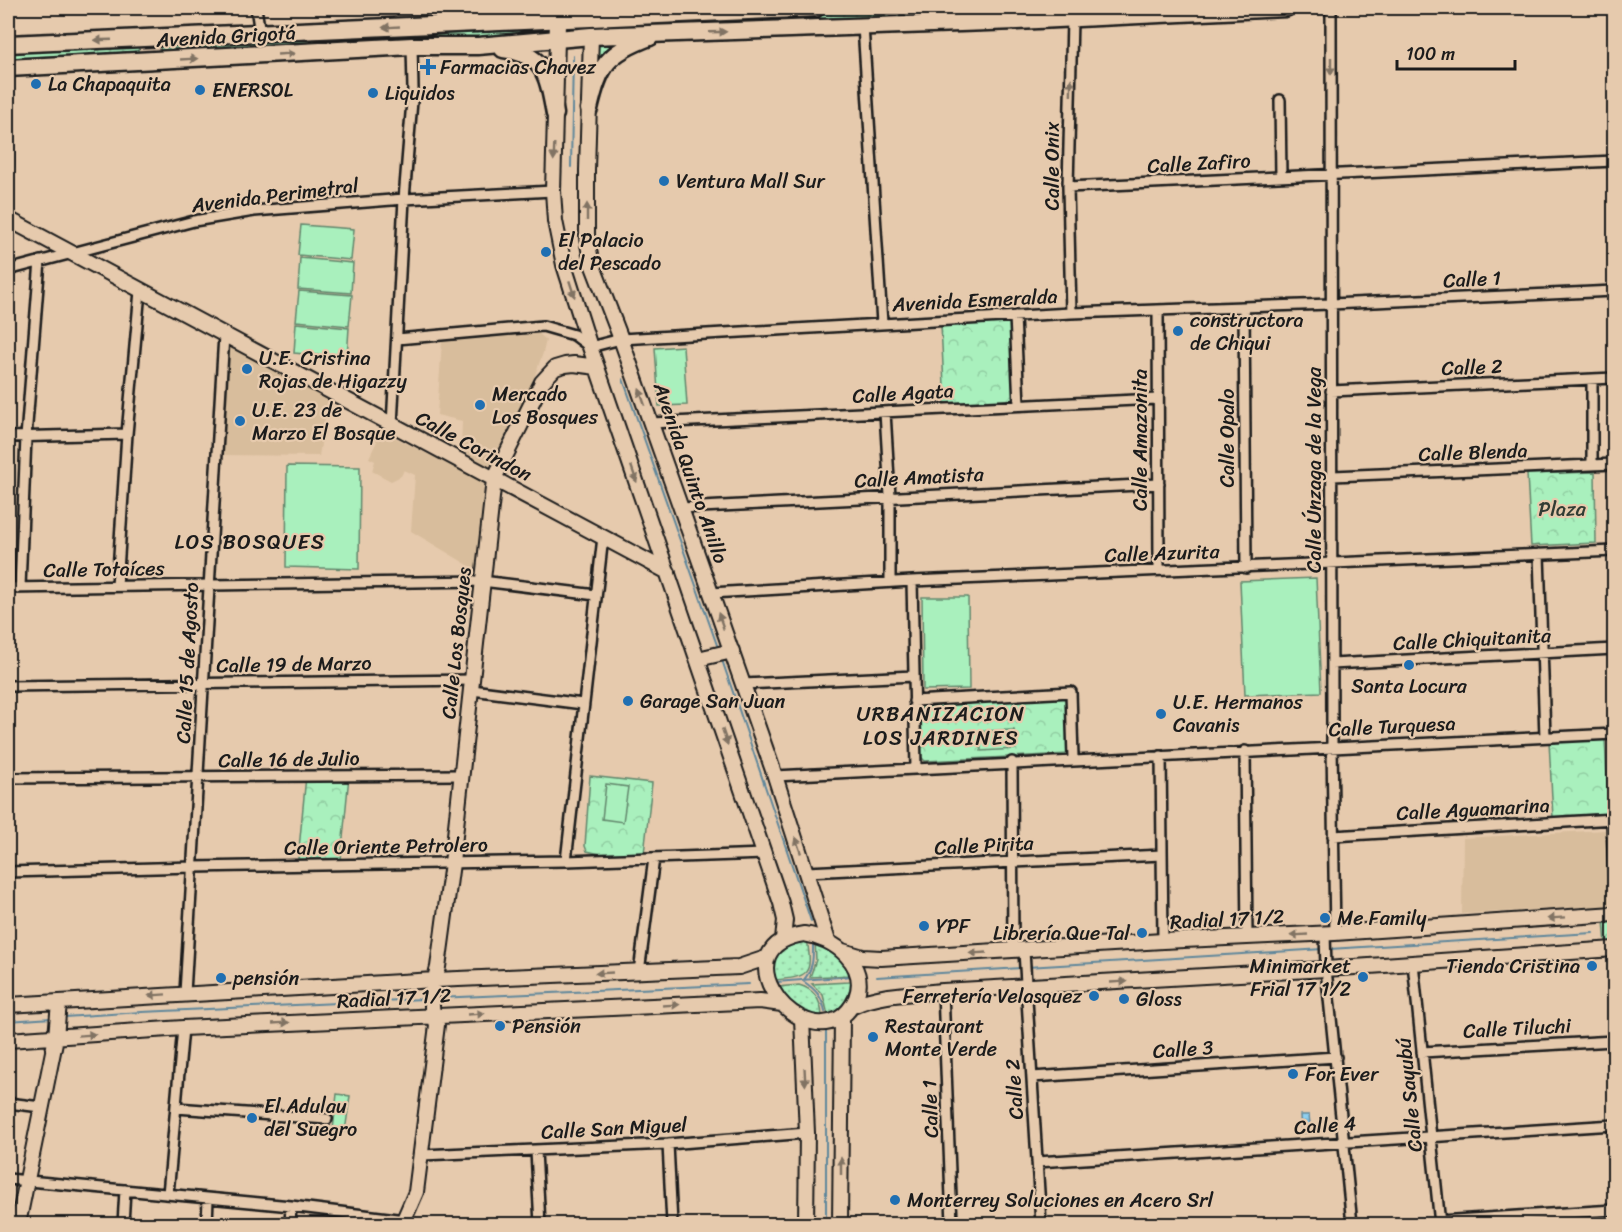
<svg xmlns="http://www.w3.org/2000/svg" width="1622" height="1232" viewBox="0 0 1622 1232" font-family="Sriracha,sans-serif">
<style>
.built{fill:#d8bd9c}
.grass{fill:url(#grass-dots);stroke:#62866c;stroke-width:1.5}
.park{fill:url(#park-crowns);stroke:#62866c;stroke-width:1.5}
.pitch{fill:#a9f0bd;stroke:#62866c;stroke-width:1.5}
.water{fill:url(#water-rules);stroke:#60879b;stroke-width:1.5}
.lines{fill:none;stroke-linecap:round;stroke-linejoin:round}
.stream{stroke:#60879b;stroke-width:2}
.street-casing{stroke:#1c1c1c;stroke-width:14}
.secondary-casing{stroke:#1c1c1c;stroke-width:18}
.primary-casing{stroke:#1c1c1c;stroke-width:20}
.highway-casing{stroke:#1c1c1c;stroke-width:21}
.street{stroke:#e6caad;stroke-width:9}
.secondary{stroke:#e6caad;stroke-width:14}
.primary{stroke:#e6caad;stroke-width:15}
.highway{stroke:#e6caad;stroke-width:16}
.oneway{fill:#817364}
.poi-dot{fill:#1f6fb2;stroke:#e6caad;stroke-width:2}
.labels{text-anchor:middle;stroke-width:4.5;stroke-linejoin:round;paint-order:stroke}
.street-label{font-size:20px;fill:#1c1c1c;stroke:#e6caad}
.poi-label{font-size:20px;fill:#1c1c1c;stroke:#e6caad;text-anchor:start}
.park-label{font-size:20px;fill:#313c34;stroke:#e6caad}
.neighbourhood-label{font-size:21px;letter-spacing:1.5px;fill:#1c1c1c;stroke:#e6caad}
</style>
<defs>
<pattern id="grass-dots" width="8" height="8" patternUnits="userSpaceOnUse" patternTransform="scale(1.5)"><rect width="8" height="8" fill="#a9f0bd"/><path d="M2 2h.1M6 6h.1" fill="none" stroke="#91cda2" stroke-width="1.8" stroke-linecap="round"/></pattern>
<pattern id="park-crowns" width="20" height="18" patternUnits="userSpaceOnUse" patternTransform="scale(1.5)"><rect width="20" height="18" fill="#a9f0bd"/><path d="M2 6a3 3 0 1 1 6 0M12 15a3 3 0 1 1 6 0" fill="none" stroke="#91cda2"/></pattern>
<pattern id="water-rules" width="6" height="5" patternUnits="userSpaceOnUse" patternTransform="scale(1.5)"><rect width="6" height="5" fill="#8ecfef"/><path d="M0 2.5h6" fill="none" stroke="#7ab1cc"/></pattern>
</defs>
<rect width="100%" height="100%" fill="#e6caad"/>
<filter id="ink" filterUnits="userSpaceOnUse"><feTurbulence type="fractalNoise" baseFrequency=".0167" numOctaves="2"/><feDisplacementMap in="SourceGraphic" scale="12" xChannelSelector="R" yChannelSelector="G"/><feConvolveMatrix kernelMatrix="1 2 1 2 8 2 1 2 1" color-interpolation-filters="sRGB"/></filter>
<g filter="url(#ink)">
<path class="built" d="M529,329L537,332L546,340L543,353L528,394L490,467L461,450L462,421L437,415L442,341Z
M234,346L328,400L319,456L221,455L229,350Z
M378,429L484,482L476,566L473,568L411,531L415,475L404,470L401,476L391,481L372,471L375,461L369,458L377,441L374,439Z
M1606,830L1610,906L1462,914L1463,838Z"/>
<path class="grass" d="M927,8H991L993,12L991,15L593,32V25Z
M1013,8H1167L1016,13Z
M549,27V31L545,35L161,53L160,47L161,45Z
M633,41L596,73L594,42Z
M137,46L139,48L137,53L8,62V50Z
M807,939C813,975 809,977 774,980C771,950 782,947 807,939Z
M815,941L842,957L853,975L810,977L816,960Z
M854,979V989L842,1012L828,1015L823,995L812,984L849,982Z
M799,985C814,989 821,1000 822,1016C804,1015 787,1001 777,987Z"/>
<path class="park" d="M1009,321L1012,325L1015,400L1011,403L945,406L941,325Z
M1595,472L1596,543L1531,546L1527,474Z
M1068,696L1069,754L925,761L920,756L917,706L919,704Z
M1605,739L1609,816L1553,818L1549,741Z
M306,776H349L341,859H298Z
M590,776L652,783L644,854H600L587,851L585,846Z
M1614,919V945H1606L1604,920Z"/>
<path class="pitch" d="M301,225L354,229L351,260L298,255Z
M300,258L353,263L351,293L298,289Z
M299,291L352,295L349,326L296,321Z
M296,323L349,328L347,358L294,353Z
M683,346L687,405L659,406L655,348Z
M287,466L360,467L359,569L286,567Z
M1316,578L1321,692L1245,695L1240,581Z
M922,597H968L969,689L923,690Z
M1013,698L1014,718L980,719L979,700Z
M1014,730L1015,749L981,751L980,731Z
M606,784L628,787L623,822L602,819Z
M337,1094L350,1096L345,1132L333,1130Z"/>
<path class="water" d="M1300,1115H1309L1311,1133H1301Z"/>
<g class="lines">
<path class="stream" d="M571,167L573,56
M623,379L717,645
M722,660L811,921
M813,942C813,958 814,968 803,981C816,990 822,996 825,1012
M1329,949L1593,933
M1027,967L1323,949
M877,977L1021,968
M776,982L853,976
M437,998L749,984
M64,1017L142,1012L423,999
M8,1021L52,1018
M826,1027V1224
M36,1171L62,1046
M28,1210L32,1189"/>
<g class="street-casing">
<path id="street" d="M256,8L260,33
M1331,8L1332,747L1335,933
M863,26L882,323
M1280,100L1281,177
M8,132V165
M1068,187L1614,161
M8,270L194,221L254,211L404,199L553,191
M1244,307L1246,568
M1158,311L1159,570
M1071,313L1068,187L1072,19
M1015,316L1019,405
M397,339L543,326L574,335L590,347L621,339L1071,313L1331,304L1614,291
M1331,391L1614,378
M885,412L890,496V582
M651,423L1157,399
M392,425L404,199L413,89L412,46
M8,437L127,434
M1592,465V380
M1333,476L1614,464
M681,508L1159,484
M1539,554L1545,737
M912,581L916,768
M117,586L127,434L140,291
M20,587L26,437L40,261
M8,588L482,581L596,595
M711,593L912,581L1614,551
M1332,664L1614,649
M743,684L914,676
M8,686L473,680
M472,690L583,704
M914,701L1071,692L1073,758
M1245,751L1247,937
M1161,756L1163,941
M1012,762L1013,951
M775,776C1055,760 1335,747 1614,734
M8,778L462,775
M1612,819L1614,878
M1333,836L1614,819
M566,861L603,537
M8,872L193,867L566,861L765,854
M807,872L1162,855
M1325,933L1326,969L1352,1224
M1024,951L1041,1224
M1413,963L1440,1224
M639,972L654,858
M943,991L952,1224
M185,993L224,335
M1422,1052L1614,1041
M1032,1077L1336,1057
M8,1103L41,1107
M176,1108L327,1119
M668,1144L672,1224
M536,1151L540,1224
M422,1155L668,1144L807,1133
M1037,1162L1614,1125
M8,1179L291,1206L405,1220L414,1224
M168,1194L183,1028
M1439,1221L1614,1210
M123,1224L125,1190
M207,1224L208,1199
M290,1224L291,1206"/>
</g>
<g class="secondary-casing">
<path id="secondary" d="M591,36L587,170V238L591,261L621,339L711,593L775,776L828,941
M557,39L553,191L555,221L564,265L590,347L781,903L785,920L783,939
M8,219L668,572
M698,659L732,651
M804,934C834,938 869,965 856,998C852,1007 847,1014 838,1019C790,1044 723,946 804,934Z
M843,951L863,957L881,958L1163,941L1335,933L1614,914
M8,1005L435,980L739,967L766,958
M853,1006C881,993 913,994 943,991L1326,969L1614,949
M802,1019L807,1133L806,1224
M8,1040L183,1028L760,1001L782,1004
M18,1224L56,1037L59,1002
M402,1224L416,1192L437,1025L432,1008V990L438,967L452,863L494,479L542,382L555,368L565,365L574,364L597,367
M840,1224L842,1017"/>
</g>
<g class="primary-casing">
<path id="primary" d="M557,39L558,8"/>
</g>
<g class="highway-casing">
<path id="highway" d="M8,44L816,8
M503,49C546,54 548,77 555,114
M8,68L412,46H478L591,36L1017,21L1286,8
M589,109C599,65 607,53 650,37"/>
</g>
<use href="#street" class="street"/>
<use href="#secondary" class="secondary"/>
<use href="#primary" class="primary"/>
<use href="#highway" class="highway"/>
</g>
<defs><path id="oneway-solid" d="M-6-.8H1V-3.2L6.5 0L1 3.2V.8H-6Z" transform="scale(1.5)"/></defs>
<g class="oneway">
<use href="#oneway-solid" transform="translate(391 27) rotate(177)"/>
<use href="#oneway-solid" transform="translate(718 32) rotate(-2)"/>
<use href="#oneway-solid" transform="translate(103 40) rotate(178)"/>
<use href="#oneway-solid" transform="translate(286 54) rotate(-3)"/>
<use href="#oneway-solid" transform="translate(189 59) rotate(-3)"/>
<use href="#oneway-solid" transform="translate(1331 66) rotate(90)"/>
<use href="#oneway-solid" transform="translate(1071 87) rotate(-89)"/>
<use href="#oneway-solid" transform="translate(554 152) rotate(92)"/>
<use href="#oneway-solid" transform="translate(587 212) rotate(-90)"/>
<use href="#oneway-solid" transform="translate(572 289) rotate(72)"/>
<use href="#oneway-solid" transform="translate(642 397) rotate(-109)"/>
<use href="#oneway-solid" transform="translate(634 474) rotate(71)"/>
<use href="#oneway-solid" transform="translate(721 621) rotate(-109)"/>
<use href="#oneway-solid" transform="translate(725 737) rotate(71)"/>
<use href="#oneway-solid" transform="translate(798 845) rotate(-109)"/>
<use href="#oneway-solid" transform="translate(1556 918) rotate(176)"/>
<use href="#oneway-solid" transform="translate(1299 935) rotate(177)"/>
<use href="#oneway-solid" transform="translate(978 953) rotate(177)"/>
<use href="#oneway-solid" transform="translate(604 973) rotate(177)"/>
<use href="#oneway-solid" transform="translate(1119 982) rotate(-3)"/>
<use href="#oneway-solid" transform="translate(157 995) rotate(176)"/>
<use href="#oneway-solid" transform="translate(671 1005) rotate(-3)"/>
<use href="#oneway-solid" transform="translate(476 1014) rotate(-3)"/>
<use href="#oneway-solid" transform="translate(281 1023) rotate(-3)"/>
<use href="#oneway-solid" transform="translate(87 1035) rotate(-4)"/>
<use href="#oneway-solid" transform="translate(805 1077) rotate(87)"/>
<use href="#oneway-solid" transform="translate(841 1166) rotate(-90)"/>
</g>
</g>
<g class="poi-dot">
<path d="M425 58h6v6h6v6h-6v6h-6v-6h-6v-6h6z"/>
<circle cx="36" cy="84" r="6"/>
<circle cx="200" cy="90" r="6"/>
<circle cx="373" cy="93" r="6"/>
<circle cx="664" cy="181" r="6"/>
<circle cx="546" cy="252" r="6"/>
<circle cx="1178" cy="331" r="6"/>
<circle cx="247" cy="369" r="6"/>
<circle cx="480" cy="405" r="6"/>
<circle cx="240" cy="421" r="6"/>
<circle cx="1409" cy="665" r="6"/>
<circle cx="628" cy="701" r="6"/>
<circle cx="1161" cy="714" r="6"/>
<circle cx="1325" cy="918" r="6"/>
<circle cx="924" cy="926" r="6"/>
<circle cx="1142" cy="933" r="6"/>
<circle cx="1592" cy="966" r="6"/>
<circle cx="1363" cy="977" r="6"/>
<circle cx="221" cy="978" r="6"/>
<circle cx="1094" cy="996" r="6"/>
<circle cx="1124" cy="999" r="6"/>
<circle cx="500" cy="1026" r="6"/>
<circle cx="873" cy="1037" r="6"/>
<circle cx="1293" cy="1074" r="6"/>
<circle cx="252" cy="1118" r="6"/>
<circle cx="895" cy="1200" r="6"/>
</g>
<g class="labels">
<g class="street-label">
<text transform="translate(226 36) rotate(-3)" y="7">Avenida Grigotá</text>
<text transform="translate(1199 163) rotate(-3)" y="7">Calle Zafiro</text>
<text transform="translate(1052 166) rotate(-90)" y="7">Calle Onix</text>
<text transform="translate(275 195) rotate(-7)" y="7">Avenida Perimetral</text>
<text transform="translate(1472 279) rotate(-3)" y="7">Calle 1</text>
<text transform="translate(975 300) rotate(-3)" y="7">Avenida Esmeralda</text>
<text transform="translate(1472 367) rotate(-2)" y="7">Calle 2</text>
<text transform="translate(903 393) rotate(-3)" y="7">Calle Agata</text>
<text transform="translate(1227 438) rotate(-90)" y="7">Calle Opalo</text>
<text transform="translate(1140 440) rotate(-90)" y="7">Calle Amazonita</text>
<text transform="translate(474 446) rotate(28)" y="7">Calle Corindon</text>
<text transform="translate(1473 452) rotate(-2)" y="7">Calle Blenda</text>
<text transform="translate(1314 470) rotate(-90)" y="7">Calle Únzaga de la Vega</text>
<text transform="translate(691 473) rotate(71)" y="7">Avenida Quinto Anillo</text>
<text transform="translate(919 477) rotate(-3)" y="7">Calle Amatista</text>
<text transform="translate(1162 553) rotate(-2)" y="7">Calle Azurita</text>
<text transform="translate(104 569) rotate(-1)" y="7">Calle Totaíces</text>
<text transform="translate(1472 639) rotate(-3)" y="7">Calle Chiquitanita</text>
<text transform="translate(456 643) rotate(-84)" y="7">Calle Los Bosques</text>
<text transform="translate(187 663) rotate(-87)" y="7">Calle 15 de Agosto</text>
<text transform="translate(294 664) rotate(-1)" y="7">Calle 19 de Marzo</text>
<text transform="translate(1392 726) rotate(-3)" y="7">Calle Turquesa</text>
<text transform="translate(289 759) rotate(-1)" y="7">Calle 16 de Julio</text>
<text transform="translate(1473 809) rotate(-3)" y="7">Calle Aguamarina</text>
<text transform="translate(984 845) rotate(-3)" y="7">Calle Pirita</text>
<text transform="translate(386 846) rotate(-1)" y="7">Calle Oriente Petrolero</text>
<text transform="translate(1227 919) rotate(-3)" y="7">Radial 17 1/2</text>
<text transform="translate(394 998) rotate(-3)" y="7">Radial 17 1/2</text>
<text transform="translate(1517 1028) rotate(-3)" y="7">Calle Tiluchi</text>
<text transform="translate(1183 1049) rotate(-4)" y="7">Calle 3</text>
<text transform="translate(1014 1089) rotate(-94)" y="7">Calle 2</text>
<text transform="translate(1409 1095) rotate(-96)" y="7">Calle Sayubú</text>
<text transform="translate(930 1109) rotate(-92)" y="7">Calle 1</text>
<text transform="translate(1325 1125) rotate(-4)" y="7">Calle 4</text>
<text transform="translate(614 1128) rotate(-3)" y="7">Calle San Miguel</text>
</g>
<g class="poi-label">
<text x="440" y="74">Farmacias Chavez</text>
<text x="48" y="91">La Chapaquita</text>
<text x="212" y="97">ENERSOL</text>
<text x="385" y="100">Liquidos</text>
<text x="676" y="188">Ventura Mall Sur</text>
<text x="558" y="247">El Palacio<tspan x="558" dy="23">del Pescado</tspan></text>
<text x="1190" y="327">constructora<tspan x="1190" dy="23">de Chiqui</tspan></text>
<text x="259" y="365">U.E. Cristina<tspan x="259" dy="23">Rojas de Higazzy</tspan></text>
<text x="492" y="401">Mercado<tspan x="492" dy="23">Los Bosques</tspan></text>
<text x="252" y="417">U.E. 23 de<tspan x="252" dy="23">Marzo El Bosque</tspan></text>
<text x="1409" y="693" text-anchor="middle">Santa Locura</text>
<text x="640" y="708">Garage San Juan</text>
<text x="1173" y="709">U.E. Hermanos<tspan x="1173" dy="23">Cavanis</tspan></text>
<text x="1337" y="925">Me Family</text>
<text x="936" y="933">YPF</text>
<text x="1130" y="940" text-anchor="end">Librería Que Tal</text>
<text x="1351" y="973" text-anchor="end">Minimarket<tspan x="1351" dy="23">Frial 17 1/2</tspan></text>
<text x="1580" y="973" text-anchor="end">Tienda Cristina</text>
<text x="233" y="985">pensión</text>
<text x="1082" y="1003" text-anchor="end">Ferretería Velasquez</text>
<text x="1136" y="1006">Gloss</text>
<text x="512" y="1033">Pensión</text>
<text x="885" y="1033">Restaurant<tspan x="885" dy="23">Monte Verde</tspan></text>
<text x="1305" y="1081">For Ever</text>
<text x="264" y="1113">El Adulau<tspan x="264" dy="23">del Suegro</tspan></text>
<text x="907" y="1207">Monterrey Soluciones en Acero Srl</text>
</g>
<g class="park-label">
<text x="1562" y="516">Plaza</text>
</g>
<g class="neighbourhood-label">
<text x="250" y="549">LOS BOSQUES</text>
<text x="941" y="721">URBANIZACION<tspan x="941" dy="24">LOS JARDINES</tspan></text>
</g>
</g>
<rect width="1622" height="1232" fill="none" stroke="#e6caad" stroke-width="30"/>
<rect x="15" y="15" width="1592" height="1202" fill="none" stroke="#1c1c1c" stroke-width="2" filter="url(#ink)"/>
<path d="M1397 60v9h118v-9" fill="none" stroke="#1c1c1c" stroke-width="3"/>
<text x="1406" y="60" font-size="18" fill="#1c1c1c" stroke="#e6caad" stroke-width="4.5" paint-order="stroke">100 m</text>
</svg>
